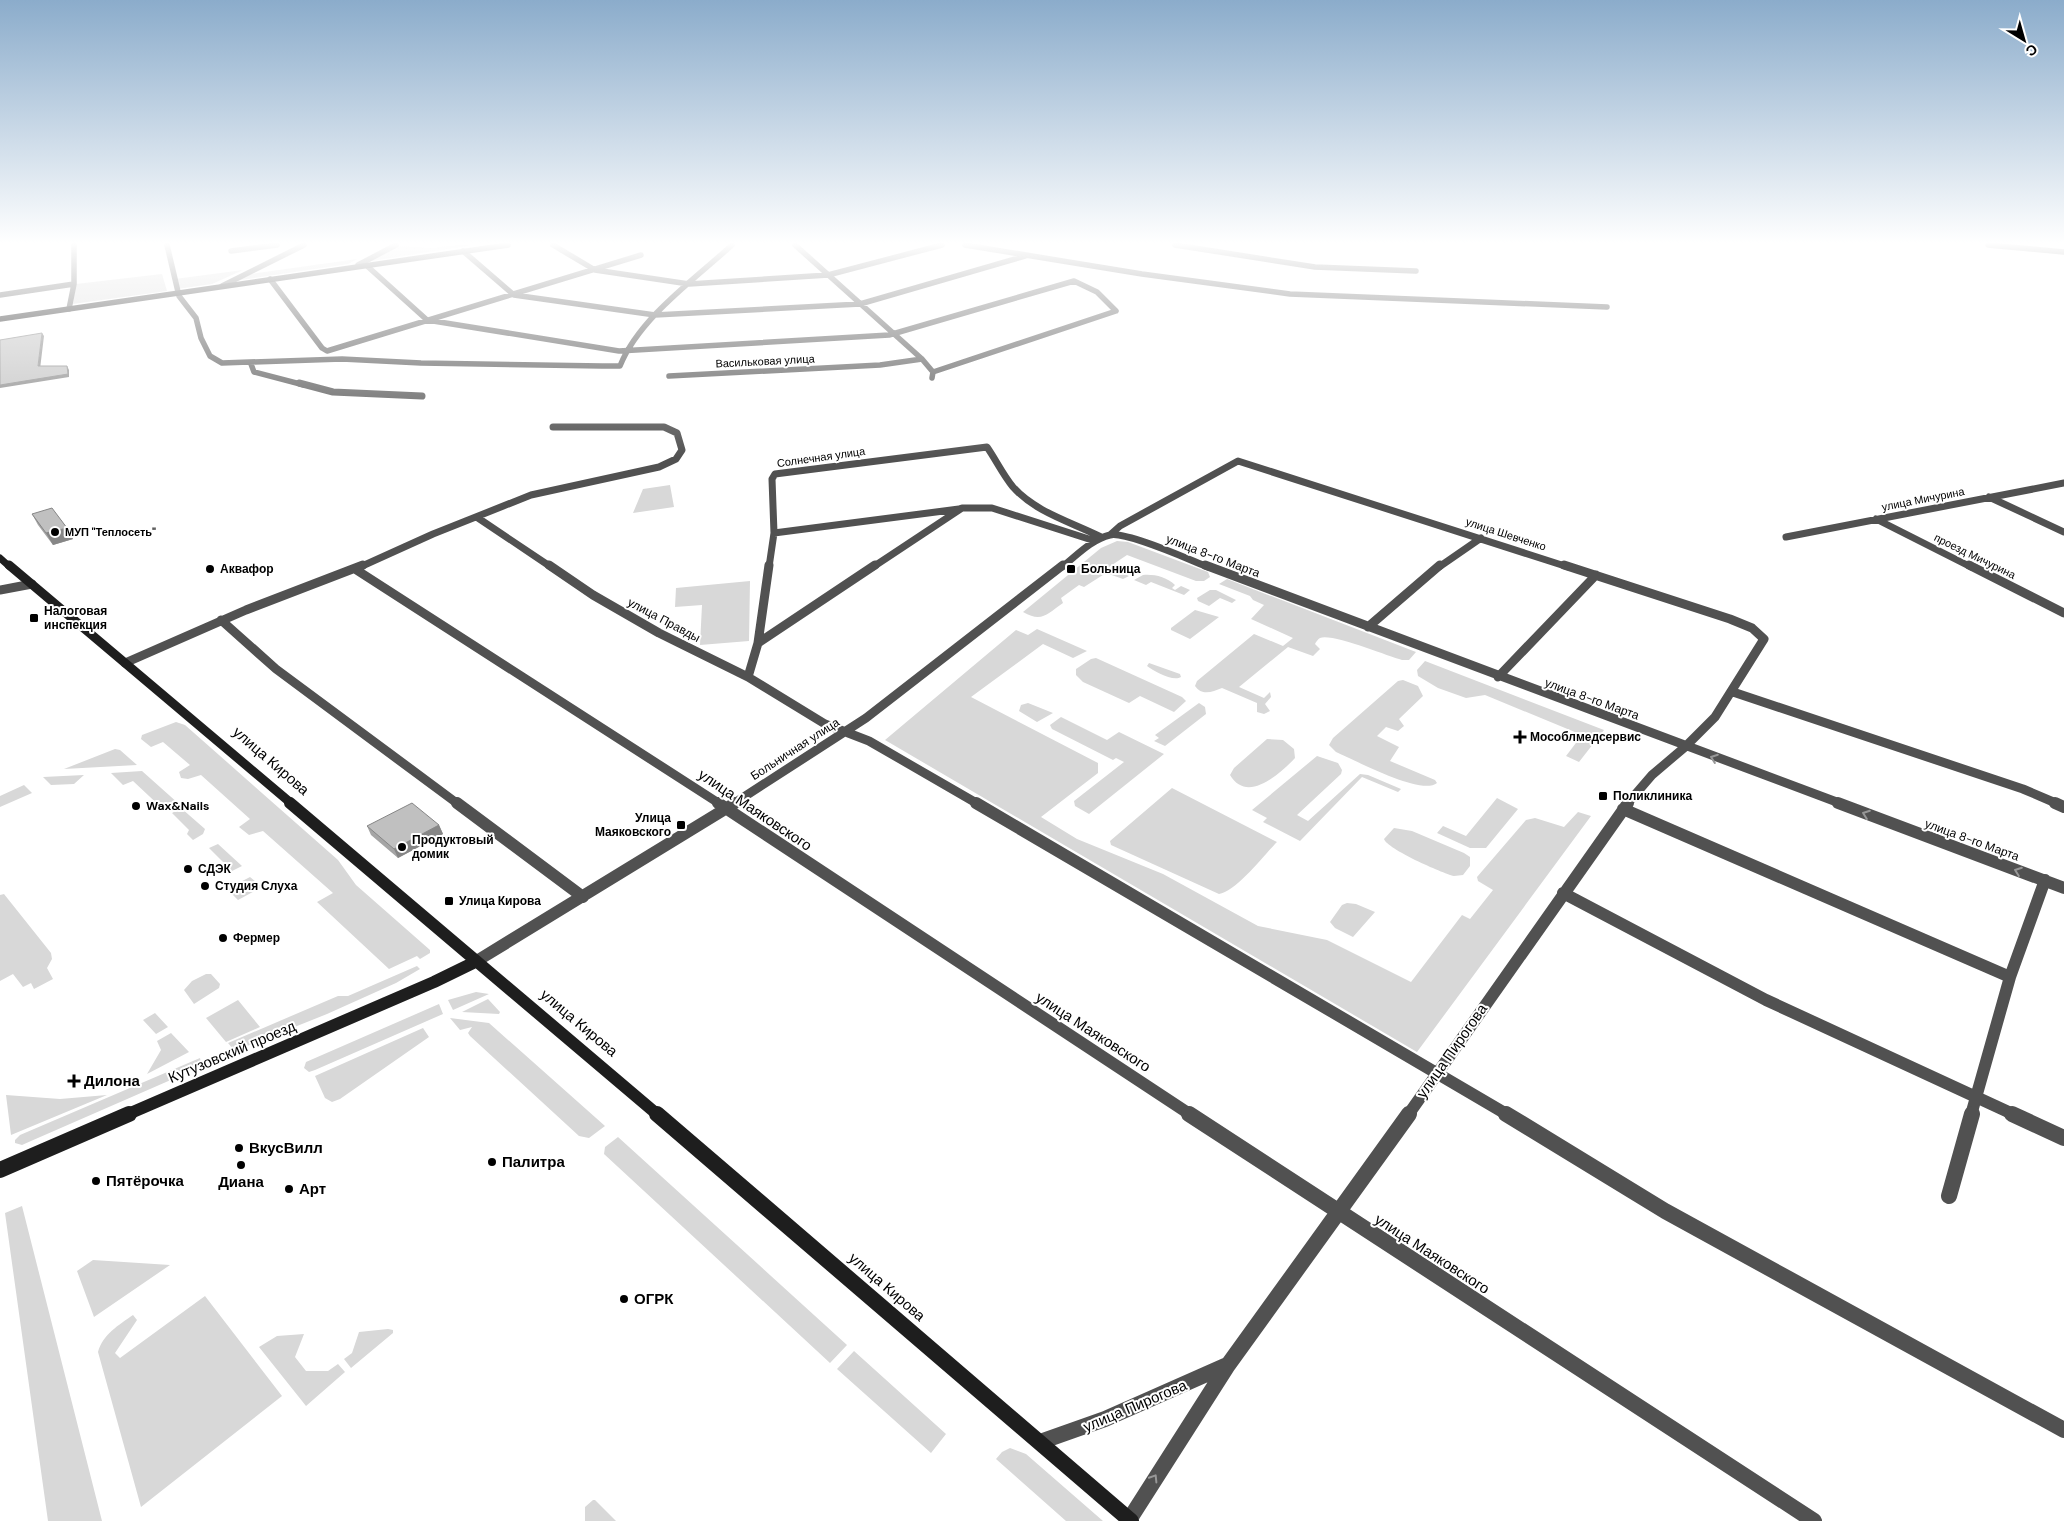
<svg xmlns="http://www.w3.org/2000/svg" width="2064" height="1521" viewBox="0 0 2064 1521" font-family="'DM Sans',sans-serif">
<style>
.green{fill:#d8d8d8}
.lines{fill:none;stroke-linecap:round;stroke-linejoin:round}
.street-far4{stroke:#515151;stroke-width:5.5}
.street-far3{stroke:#515151;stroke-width:7}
.street-far2{stroke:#515151;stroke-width:9}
.street-far1{stroke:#515151;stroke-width:12}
.street{stroke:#515151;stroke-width:16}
.secondary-far4{stroke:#1e1e1e;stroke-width:5.5}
.secondary-far3{stroke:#1e1e1e;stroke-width:7}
.secondary-far2{stroke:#1e1e1e;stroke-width:9}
.secondary-far1{stroke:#1e1e1e;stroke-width:12}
.secondary{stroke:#1e1e1e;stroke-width:16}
.wall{fill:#a5a5a5}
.shaded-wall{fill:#868686}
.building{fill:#c0c0c0;stroke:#868686}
.oneway{stroke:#979797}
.poi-dot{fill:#000;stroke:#fff;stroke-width:2}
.labels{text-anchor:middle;stroke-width:4;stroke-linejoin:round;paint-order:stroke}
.far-street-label{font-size:11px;fill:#000;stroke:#fff}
.far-poi-label{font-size:11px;font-weight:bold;fill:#000;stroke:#fff;text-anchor:start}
.street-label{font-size:12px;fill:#000;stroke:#fff}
.poi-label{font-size:12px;font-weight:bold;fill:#000;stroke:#fff;text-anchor:start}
.near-street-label{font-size:15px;fill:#000;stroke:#fff}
.near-poi-label{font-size:15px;font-weight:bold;fill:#000;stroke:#fff;text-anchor:start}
</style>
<rect width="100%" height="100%" fill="#fff"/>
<path class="green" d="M456,245H473L365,262L394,246L433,248Z
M357,259L348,264L234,281L251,274Z
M243,270L212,284L177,289L175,279Z
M162,274L167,291L73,304L76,284Z
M670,485L674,507L633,513L643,489Z
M1117,541L1128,542L1208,572L1210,577L1204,581H1196L1127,555L1109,567L1129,576L1123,579L1106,573L1084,587L1079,585L1061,598L1063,603C1047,614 1042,623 1023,612L1101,548Z
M1143,575C1154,574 1167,577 1175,585L1172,588L1175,590L1181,586L1190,590L1184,595L1151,582L1146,585L1134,580Z
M1227,579L1416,652L1409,660H1402C1387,656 1332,633 1320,638C1318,639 1316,642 1315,644L1320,649L1313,656L1288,647L1239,687L1264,698L1270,692L1271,697L1265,704L1270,711L1264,714L1257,712V703L1222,688C1212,692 1202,696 1195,686L1197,681L1254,634L1283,646L1293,638L1251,619L1264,605L1253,600L1250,596L1219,584Z
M750,581L749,641L700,645L702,605L675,607L676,588Z
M1210,590H1216L1236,600L1232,603L1220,598L1209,606L1198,601L1197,598Z
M1195,610L1219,617L1190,639L1171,630V628Z
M1037,629L1087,651L1073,658L1043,644L971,697L1098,763V773L1041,817L1077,839L1163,874L1258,926L1327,940L1411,982L1462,915L1470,919L1493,890L1478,881L1477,877L1526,820L1535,818L1564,827L1578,812L1591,816L1417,1052L885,740L1016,630L1028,635Z
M1096,658L1182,697L1186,701L1174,712L1140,696L1129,703L1083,682L1076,675V669L1091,659Z
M1425,661L1604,730L1579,762L1566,756L1582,735L1485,695L1466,698L1438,688L1418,676L1417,670Z
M1149,663L1180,674L1181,677C1173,682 1154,671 1147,666Z
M1403,680L1418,686L1423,696L1399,719L1404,726L1398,731L1386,727L1377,736L1399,747L1390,761L1435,780L1437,783C1421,796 1355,760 1336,752L1329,745L1333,738L1398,681Z
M1028,703L1053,713L1037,722L1019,711L1021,705Z
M1199,703L1205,707L1206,714L1165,746L1154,741L1159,738L1155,735Z
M1061,717L1107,740L1119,732L1164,754L1089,814L1075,806L1074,801L1124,762L1116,758L1113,760L1052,729L1050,725Z
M176,722L185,725L338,860L356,885L430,950V953L420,959L417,956L389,969L317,902L333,893L263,831L249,835L239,827L250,819L201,775L188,779L181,778L179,772L190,765L163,742L151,747L141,739L142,735Z
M1267,739L1283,740L1294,749L1295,758C1280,774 1247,804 1230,775L1234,768Z
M115,749L120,750L137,765L64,769Z
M1317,756L1338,763L1342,770L1341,774L1297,815L1308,821L1360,774L1368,775L1401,789L1398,792L1362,777L1300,841L1263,822L1267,818L1252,810Z
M142,771L179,804L165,811L133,781L123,785L111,773Z
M84,775L74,784L51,785L43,777Z
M24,785L32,793L0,807V796Z
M1172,788L1277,842C1264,855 1236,892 1219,894L1111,845L1110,841Z
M1497,798L1518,809L1486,848H1470L1437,833L1443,826L1466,836Z
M181,808L205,829L203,834L193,840L187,834L189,830L172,813Z
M1394,828L1412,831L1464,853L1470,857V866L1463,875L1454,876C1442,873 1387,849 1384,839Z
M218,844L242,866L232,871L209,848Z
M250,877L262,887L238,900L227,889Z
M4,894L51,953L52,959L47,968L53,979L34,989L31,983L23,987L13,974L0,981V895Z
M1347,903L1356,904L1375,912L1353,937L1335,928L1330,922L1342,905Z
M417,966L420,969L396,983L327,1014L242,1048L233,1049L228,1043L338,996H348Z
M206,974H211L220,984L219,988L194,1004L184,990L192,981Z
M476,992L489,994L453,1010L448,1000Z
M488,999L500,1012L499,1014L462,1012Z
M238,1000L260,1027L226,1042L206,1018Z
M439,1004L443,1014L315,1070L309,1072L304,1068L306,1062Z
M155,1013L168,1027L156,1034L143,1020Z
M450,1018L489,1023L605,1126L589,1138L579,1136L470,1036L468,1033L472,1027L460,1030Z
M423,1028L429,1037L340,1099L332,1102L325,1098L315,1076Z
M171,1033L189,1052L147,1074L161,1050L157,1041Z
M200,1058L201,1063L189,1072L31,1141L22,1145L15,1143V1140L20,1135Z
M6,1095L60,1099L107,1095L11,1135Z
M618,1137L847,1345L830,1363L604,1154L605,1147Z
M22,1206L102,1521H48L5,1213Z
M93,1260L170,1265L94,1317L77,1271Z
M205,1296L282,1396L141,1507L98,1352C103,1334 119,1325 133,1315L137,1320L115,1353L120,1358Z
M388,1329L393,1330V1333L351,1368L344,1359L352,1353L359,1332Z
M304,1334L295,1357L306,1371H328L338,1364L345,1372L306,1406L259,1347L277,1336Z
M854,1351L946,1434L931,1453L837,1369Z
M1010,1448L1026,1454L1103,1521H1066L996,1459L1002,1452Z
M593,1500H595L616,1521H585V1507Z"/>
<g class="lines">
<path class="street-far4" d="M167,245L179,296L196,318L201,338L210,356L222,363L342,359L421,363L602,366H620C639,318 695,279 732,245
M553,245L595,270L689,284L828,275L942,245
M795,245L922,359L933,372L932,378
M965,245L1142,274L1290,294L1607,307
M1175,245L1315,267L1416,271
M231,251L277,245
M463,251L514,295L655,315L860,304L1025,256
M358,265L396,245
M366,265L427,320L619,351L889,335L1074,281L1097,292L1116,311L933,372
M270,279L322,348L327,351L641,255
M222,286L304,245
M0,295L74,284
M69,309L74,284V245
M251,364L254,372L304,385
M669,376L880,365L922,359"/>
<path class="street-far3" d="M299,383L333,392L422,396
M1989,497L2064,532
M478,518L551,567
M1876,519L1971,567
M774,533L959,509
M1111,534L1120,526L1238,461L1568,567
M1786,537L2064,483
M360,567L433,534L531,495L659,467L676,459L682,450L677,433L664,427H553
M769,567L774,533L772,479L775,474L987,447C996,460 1003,475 1013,487C1035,512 1071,522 1101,537
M873,567L962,508H992L1095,541
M1062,567C1076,556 1092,539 1110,535C1126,531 1190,560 1208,567
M1439,567L1481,538"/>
<path class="street-far2" d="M549,565L593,595L659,633L748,677L825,724L869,741L978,804
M1205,565L1842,804
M1564,565L1730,619L1752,628L1764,639L1715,717L1685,747L1652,775L1627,804
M1969,565L2064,613
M355,569L720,804
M0,590L32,584
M221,620L276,669L458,804
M1368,627L1440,565
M758,643L875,565
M125,663L246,610L363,565
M748,677L758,643L769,565
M1498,677L1596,575
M1733,692L2023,789L2058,804
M733,804L866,718L1063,565"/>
<path class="street-far1" d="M457,803L583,897
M718,803L1191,1115
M976,803L1508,1115
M1838,803L2064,888
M2055,803L2064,807
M1623,809L2010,977
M1563,893L1766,1000L2015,1115
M475,962L735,803
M1408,1115L1628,803
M1971,1115L2010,977L2045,880"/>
<path class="street" d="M1189,1114L1814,1521
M1506,1114L1665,1211L2064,1430
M2012,1114L2064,1138
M1949,1196L1972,1114
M1040,1442L1105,1419L1227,1365
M1129,1520L1228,1365L1409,1114"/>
<path class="secondary-far4" d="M1988,245L2064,252
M0,319L508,245"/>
<path class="secondary-far3" d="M0,558L10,567"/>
<path class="secondary-far2" d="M9,565L292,804"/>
<path class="secondary-far1" d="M290,803L658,1115
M126,1115L434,982L475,962"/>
<path class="secondary" d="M657,1114L1131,1521
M0,1170L129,1114"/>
</g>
<path class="wall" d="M32,514L73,539L53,545L38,525Z
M439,825L443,834L398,858L371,835L367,826Z"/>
<path class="shaded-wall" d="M42,333L44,336L40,369L38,366Z
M67,366L69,370V377L0,388V385Z
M67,528L73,539L53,545L46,533Z
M439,825L443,834L398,858L394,849Z"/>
<path class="building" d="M42,333L38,366H67L68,374L0,385V340Z
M52,508L67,528L46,533L32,514Z
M412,803L439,825L394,849L367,826Z"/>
<defs><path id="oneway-chevron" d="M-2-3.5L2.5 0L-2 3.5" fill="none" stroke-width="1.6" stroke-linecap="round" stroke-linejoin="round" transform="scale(1.25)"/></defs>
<g class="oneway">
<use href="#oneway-chevron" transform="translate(1714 758) rotate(-160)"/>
<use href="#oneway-chevron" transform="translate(1866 814) rotate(-160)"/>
<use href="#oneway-chevron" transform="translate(2018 871) rotate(-160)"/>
<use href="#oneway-chevron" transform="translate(1154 1478) rotate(-58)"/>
</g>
<linearGradient id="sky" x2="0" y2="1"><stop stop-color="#8baccb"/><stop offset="0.53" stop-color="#fff"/><stop offset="1" stop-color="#fff" stop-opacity="0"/></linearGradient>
<rect width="2064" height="458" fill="url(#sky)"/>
<g class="poi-dot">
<circle cx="55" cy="532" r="5"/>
<circle cx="210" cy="569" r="5"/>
<rect x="1066" y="564" width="10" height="10" rx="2.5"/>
<rect x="29" y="613" width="10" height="10" rx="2.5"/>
<path d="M1517.5 729.5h5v5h5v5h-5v5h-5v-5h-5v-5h5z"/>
<rect x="1598" y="791" width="10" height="10" rx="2.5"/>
<circle cx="136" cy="806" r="5"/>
<rect x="676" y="820" width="10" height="10" rx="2.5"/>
<circle cx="402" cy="847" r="5"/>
<circle cx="188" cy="869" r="5"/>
<circle cx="205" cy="886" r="5"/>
<rect x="444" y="896" width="10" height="10" rx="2.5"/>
<circle cx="223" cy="938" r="5"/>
<path d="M71.5 1073.5h5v5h5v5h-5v5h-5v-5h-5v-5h5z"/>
<circle cx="239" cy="1148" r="5"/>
<circle cx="492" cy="1162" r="5"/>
<circle cx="241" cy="1165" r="5"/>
<circle cx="96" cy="1181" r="5"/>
<circle cx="289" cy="1189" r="5"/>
<circle cx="624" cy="1299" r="5"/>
</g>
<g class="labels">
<g class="far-street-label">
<text transform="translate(765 361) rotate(-3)" y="4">Васильковая улица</text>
<text transform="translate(821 457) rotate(-8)" y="4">Солнечная улица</text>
<text transform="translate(1923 499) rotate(-11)" y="4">улица Мичурина</text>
<text transform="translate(1506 534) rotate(18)" y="4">улица Шевченко</text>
<text transform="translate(1975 556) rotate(26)" y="4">проезд Мичурина</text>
</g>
<g class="far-poi-label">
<text x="65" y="536">МУП "Теплосеть"</text>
</g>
<g class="street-label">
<text transform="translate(1213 556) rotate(21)" y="4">улица 8-го Марта</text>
<text transform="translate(664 620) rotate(28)" y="4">улица Правды</text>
<text transform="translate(1592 699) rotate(20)" y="4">улица 8-го Марта</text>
<text transform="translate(795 749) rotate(-33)" y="4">Больничная улица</text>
<text transform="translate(1972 840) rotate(20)" y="4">улица 8-го Марта</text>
</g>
<g class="poi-label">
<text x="220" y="573">Аквафор</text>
<text x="1081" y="573">Больница</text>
<text x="44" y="615">Налоговая<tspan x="44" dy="14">инспекция</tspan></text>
<text x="1530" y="741">Мособлмедсервис</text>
<text x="1613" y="800">Поликлиника</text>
<text x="146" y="810">Wax&amp;Nails</text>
<text x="671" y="822" text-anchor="end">Улица<tspan x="671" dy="14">Маяковского</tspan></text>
<text x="412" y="844">Продуктовый<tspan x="412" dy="14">домик</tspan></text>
<text x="198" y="873">СДЭК</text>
<text x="215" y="890">Студия Слуха</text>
<text x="459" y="905">Улица Кирова</text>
<text x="233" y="942">Фермер</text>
</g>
<g class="near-street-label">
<text transform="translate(271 761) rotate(41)" y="5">улица Кирова</text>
<text transform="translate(755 810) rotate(34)" y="5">улица Маяковского</text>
<text transform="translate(579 1023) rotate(40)" y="5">улица Кирова</text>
<text transform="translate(1093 1032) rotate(33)" y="5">улица Маяковского</text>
<text transform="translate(1452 1051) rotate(-55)" y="5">улица Пирогова</text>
<text transform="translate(232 1052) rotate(-23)" y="5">Кутузовский проезд</text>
<text transform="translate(1432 1254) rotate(33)" y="5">улица Маяковского</text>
<text transform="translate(887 1287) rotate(41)" y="5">улица Кирова</text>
<text transform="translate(1135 1406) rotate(-23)" y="5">улица Пирогова</text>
</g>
<g class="near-poi-label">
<text x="84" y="1086">Дилона</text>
<text x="249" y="1153">ВкусВилл</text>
<text x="502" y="1167">Палитра</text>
<text x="106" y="1186">Пятёрочка</text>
<text x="241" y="1187" text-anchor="middle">Диана</text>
<text x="299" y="1194">Арт</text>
<text x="634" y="1304">ОГРК</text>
</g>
</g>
<g transform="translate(2024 40) rotate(143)" stroke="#ffffff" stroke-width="4" paint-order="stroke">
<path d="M0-4L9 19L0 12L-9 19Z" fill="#000000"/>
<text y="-8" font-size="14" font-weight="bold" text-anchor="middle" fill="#000000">С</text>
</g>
</svg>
